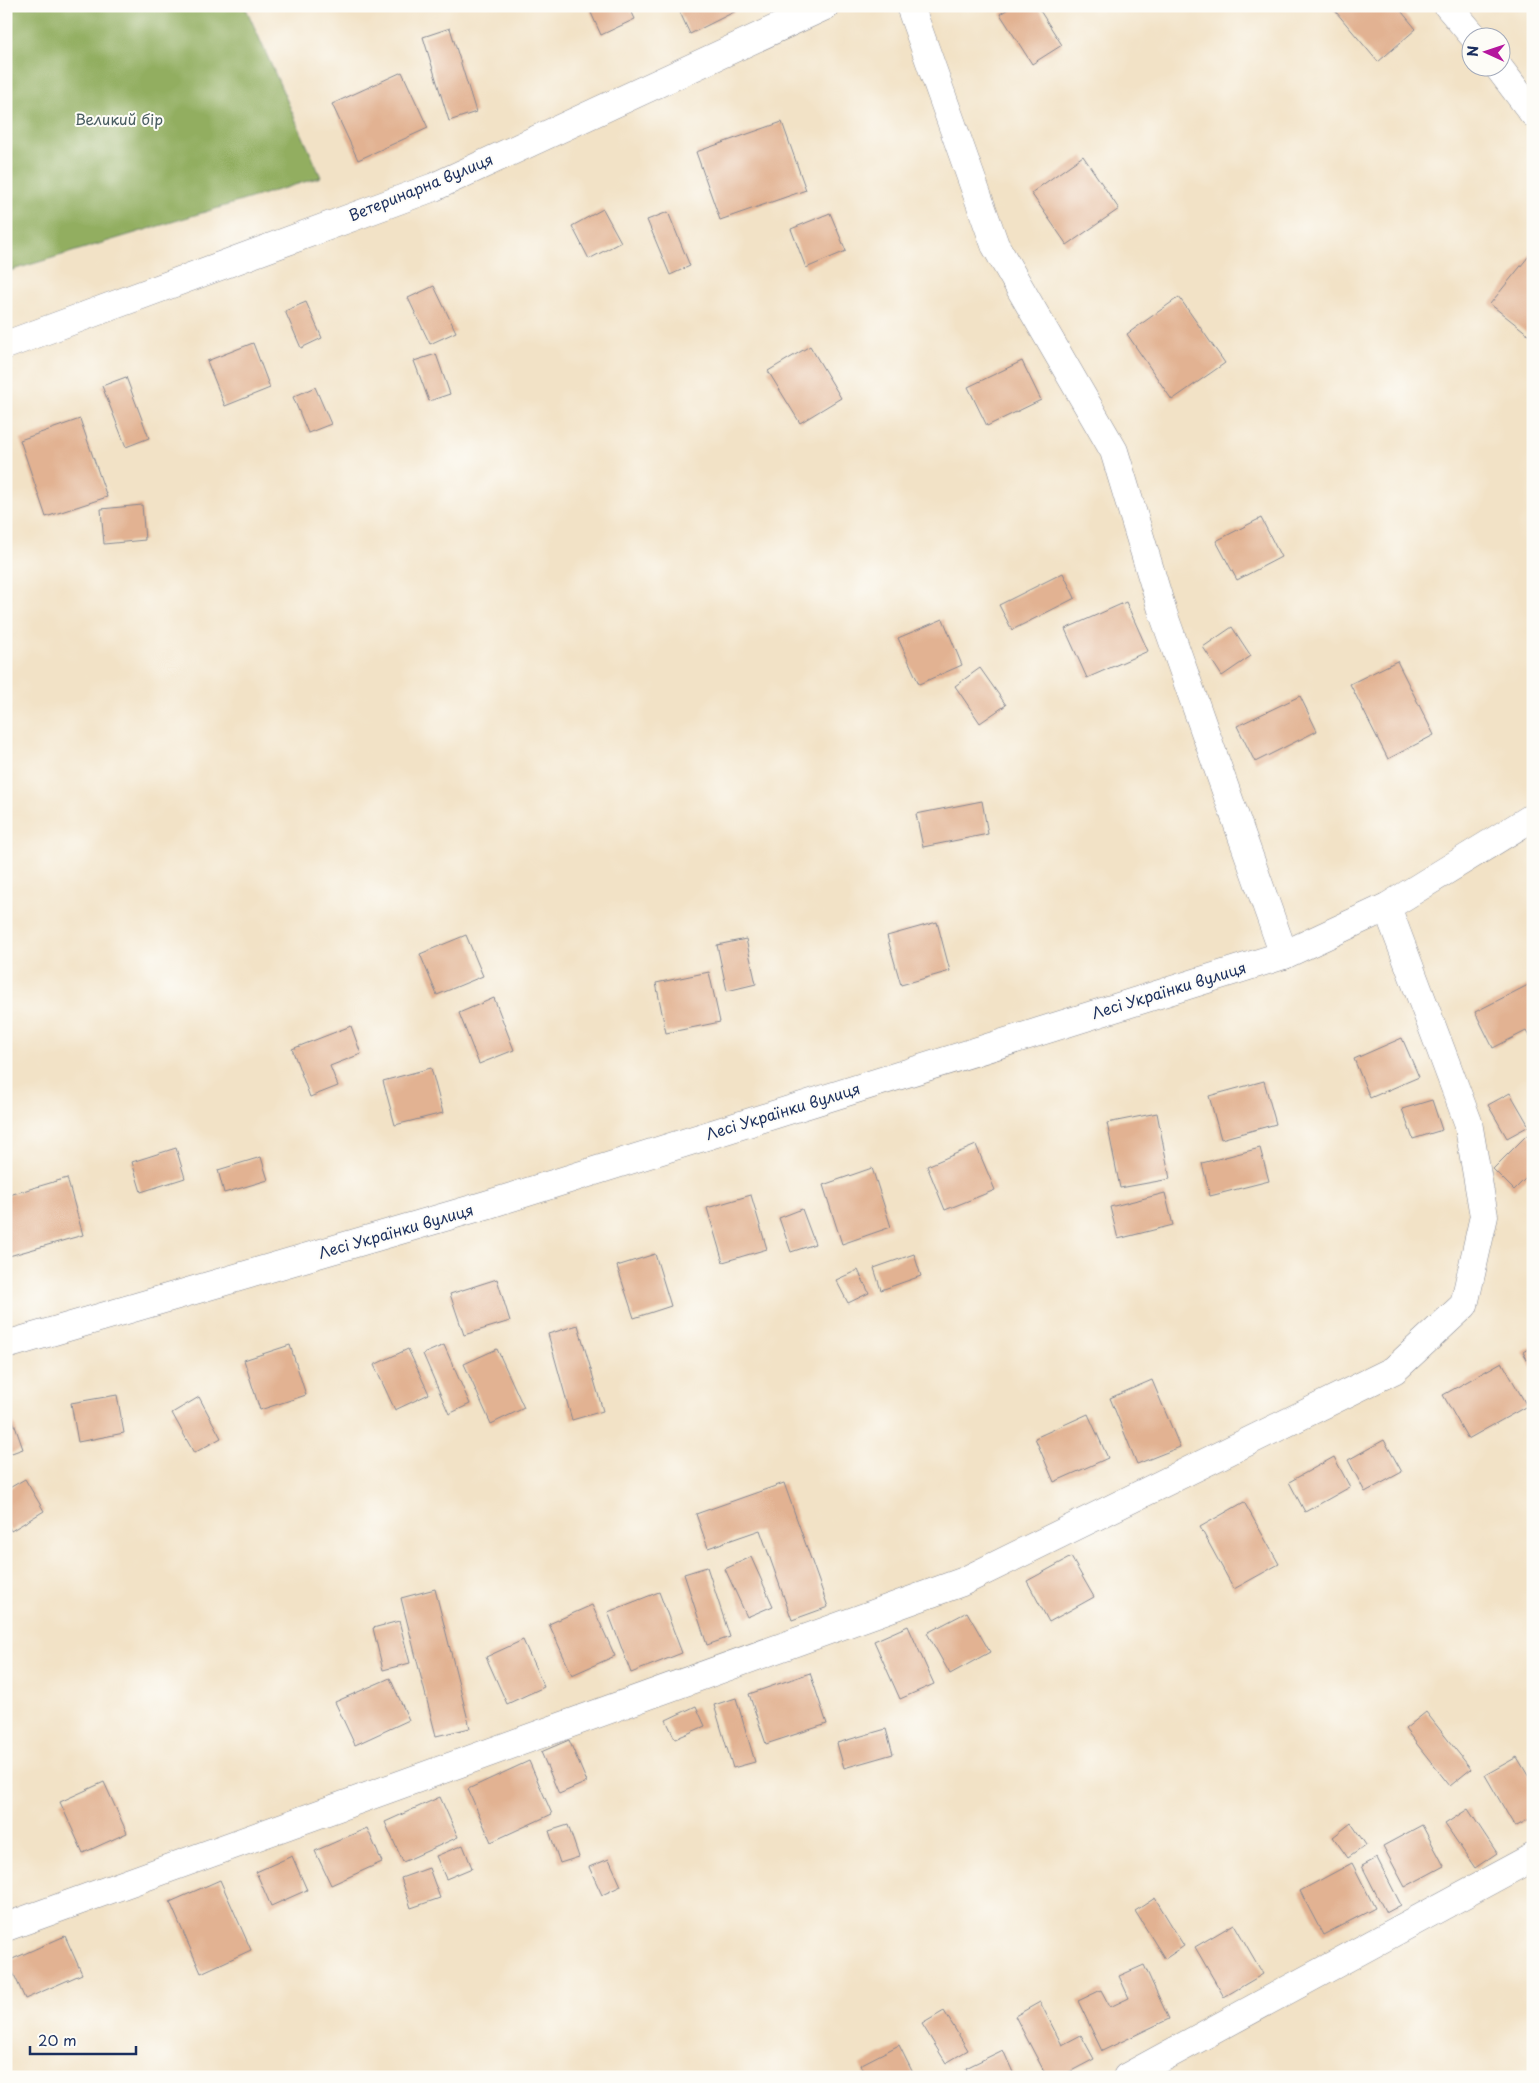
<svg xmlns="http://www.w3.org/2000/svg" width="1539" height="2083" viewBox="0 0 1539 2083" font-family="'Playpen Sans',sans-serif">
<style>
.forest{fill:#92ae60;stroke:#566e5f}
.building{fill:#e2b292}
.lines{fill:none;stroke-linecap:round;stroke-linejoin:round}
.minor-casing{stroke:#868892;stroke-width:29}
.tertiary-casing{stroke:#868892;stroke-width:29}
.minor{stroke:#fff;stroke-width:28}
.tertiary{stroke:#fff;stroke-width:28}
.labels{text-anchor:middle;stroke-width:4;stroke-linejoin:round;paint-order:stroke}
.park-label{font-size:15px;fill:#4a5e62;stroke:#fdfcf7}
.street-label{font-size:15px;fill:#1b2f5e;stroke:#fdfcf7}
</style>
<rect width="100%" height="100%" fill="#fdfcf7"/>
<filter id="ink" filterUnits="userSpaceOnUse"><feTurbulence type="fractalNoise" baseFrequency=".02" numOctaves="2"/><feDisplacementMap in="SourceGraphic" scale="10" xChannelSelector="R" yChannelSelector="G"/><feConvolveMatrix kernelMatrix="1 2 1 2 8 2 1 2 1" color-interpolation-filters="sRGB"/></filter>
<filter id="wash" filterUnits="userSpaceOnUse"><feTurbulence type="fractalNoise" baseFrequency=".0096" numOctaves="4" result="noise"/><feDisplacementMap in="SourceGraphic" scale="20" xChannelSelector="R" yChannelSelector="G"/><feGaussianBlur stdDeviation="1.12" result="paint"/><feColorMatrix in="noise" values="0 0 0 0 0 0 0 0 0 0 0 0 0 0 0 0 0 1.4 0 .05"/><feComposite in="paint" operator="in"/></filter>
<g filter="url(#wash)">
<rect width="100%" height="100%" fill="#f2e2c6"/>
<path class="forest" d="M6,6H245L321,177L6,272Z"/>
<g id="blocks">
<path class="building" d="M588,6H629L635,19L601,35Z
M677,6H734L736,11L690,34Z
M1013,6H1037L1062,45L1032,64L1000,14Z
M1331,6H1397L1416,29L1378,62Z
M450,28L476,112L449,121L423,37Z
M402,72L428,128L358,160L332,104Z
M782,122L806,190L720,220L696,152Z
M1083,156L1119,209L1067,245L1031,193Z
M603,209L621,242L589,259L572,226Z
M668,212L690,266L670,275L647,220Z
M830,213L846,251L806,268L791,229Z
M1533,251V338L1490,304Z
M434,286L456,332L430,344L408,298Z
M1179,297L1225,363L1172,400L1127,334Z
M306,302L322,338L301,348L285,311Z
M253,343L270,388L225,406L207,361Z
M810,346L841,398L800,423L768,371Z
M436,354L450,394L429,401L414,361Z
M1022,361L1041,400L987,426L968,387Z
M126,377L149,438L126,447L102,386Z
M315,387L331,424L308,433L293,397Z
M80,419L107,497L46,517L20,440Z
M142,505L145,540L104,544L101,509Z
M1261,518L1281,557L1237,580L1216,541Z
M1063,573L1075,598L1012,630L999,605Z
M1126,602L1148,651L1087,678L1065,629Z
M943,619L962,665L919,684L898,638Z
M1232,627L1251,656L1222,676L1203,647Z
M1397,661L1434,735L1388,759L1350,684Z
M980,668L1006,705L980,723L955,686Z
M1300,696L1317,731L1255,762L1237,726Z
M982,801L988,834L923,847L916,814Z
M937,922L950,971L901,985L887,936Z
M466,935L483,976L437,995L420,954Z
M746,939L756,984L727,991L717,945Z
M709,972L720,1022L666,1033L656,983Z
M1530,984L1533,990V1043L1526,1031L1493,1048L1475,1012Z
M494,998L514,1050L479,1064L459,1013Z
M351,1026L361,1054L330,1066L338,1086L310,1097L292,1049Z
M1402,1038L1419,1077L1370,1098L1354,1059Z
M431,1068L443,1113L395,1125L383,1081Z
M1264,1081L1276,1124L1221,1139L1209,1096Z
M1510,1093L1529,1126L1507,1138L1488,1105Z
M1432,1100L1442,1130L1413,1139L1402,1109Z
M1157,1113L1170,1179L1120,1188L1107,1123Z
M1528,1134L1533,1139V1171L1514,1190L1493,1169Z
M976,1145L995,1190L945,1210L927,1166Z
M176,1148L185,1178L141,1192L132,1162Z
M1260,1148L1269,1181L1210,1196L1202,1163Z
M261,1157L268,1180L224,1193L218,1170Z
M872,1168L891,1227L842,1244L823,1185Z
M67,1178L83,1235L9,1256L6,1245V1196Z
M1165,1193L1173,1225L1118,1239L1110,1207Z
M751,1195L767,1249L723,1262L707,1208Z
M802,1209L815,1244L791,1252L779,1218Z
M655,1254L671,1306L634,1318L617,1266Z
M914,1254L921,1276L881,1290L874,1268Z
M858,1270L869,1293L848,1303L836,1280Z
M497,1279L510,1321L464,1335L450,1294Z
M578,1325L603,1411L572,1420L548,1334Z
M290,1345L306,1395L260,1410L244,1360Z
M444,1345L470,1404L449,1414L423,1354Z
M1533,1346V1370L1523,1352Z
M408,1349L429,1394L395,1410L374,1365Z
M497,1349L524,1408L491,1424L464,1364Z
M1502,1362L1527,1406L1468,1439L1443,1395Z
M1152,1380L1180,1447L1137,1464L1110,1398Z
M117,1395L124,1433L78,1442L71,1403Z
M199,1397L221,1438L194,1453L172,1413Z
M8,1406L23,1449L6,1455V1407Z
M1088,1414L1108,1458L1054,1482L1035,1438Z
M1384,1440L1402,1472L1365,1492L1348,1460Z
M1334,1457L1350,1487L1305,1512L1289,1482Z
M25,1479L44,1511L11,1531L6,1522V1490Z
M784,1483L828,1607L792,1620L760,1530L708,1548L696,1514Z
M1244,1502L1279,1564L1234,1589L1200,1527Z
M751,1557L773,1606L747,1617L725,1569Z
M1071,1557L1094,1597L1049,1622L1027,1581Z
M707,1567L730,1637L707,1645L684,1574Z
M435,1589L470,1728L436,1736L401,1598Z
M659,1592L682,1653L631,1673L608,1612Z
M592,1605L615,1656L572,1675L549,1624Z
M967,1612L990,1652L950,1674L927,1633Z
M399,1621L410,1663L383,1670L373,1628Z
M908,1626L934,1684L900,1699L874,1641Z
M523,1640L544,1687L507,1704L486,1657Z
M810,1673L827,1724L766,1744L749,1694Z
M390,1678L409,1720L355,1745L335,1702Z
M736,1698L755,1762L733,1768L714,1705Z
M696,1706L705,1726L675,1739L666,1720Z
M1426,1712L1471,1769L1450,1786L1405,1729Z
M886,1729L893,1754L844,1768L837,1743Z
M569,1740L587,1782L559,1794L541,1752Z
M1517,1757L1533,1784V1817L1515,1827L1485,1775Z
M529,1761L552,1814L491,1842L468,1789Z
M104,1782L127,1833L83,1853L60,1802Z
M440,1797L458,1837L403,1862L385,1822Z
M1468,1809L1497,1853L1475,1868L1445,1824Z
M1351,1823L1366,1845L1348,1858L1333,1837Z
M568,1825L579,1857L560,1863L549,1831Z
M1422,1825L1444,1866L1405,1887L1383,1846Z
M367,1828L382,1862L331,1885L315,1851Z
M463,1845L472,1868L446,1879L436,1856Z
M292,1856L307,1890L271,1906L256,1872Z
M1377,1858L1401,1905L1386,1913L1362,1866Z
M609,1859L621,1886L602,1895L589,1867Z
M1352,1863L1375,1908L1323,1935L1300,1891Z
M429,1868L440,1898L411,1908L401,1878Z
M220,1880L251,1950L201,1973L170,1902Z
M1155,1898L1184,1946L1165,1959L1135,1911Z
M1234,1924L1263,1974L1224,1997L1195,1947Z
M65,1936L82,1974L25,1999L8,1961Z
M1144,1965L1169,2019L1102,2051L1078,2001L1101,1990L1110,2007L1129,1998L1119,1976Z
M1040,2002L1062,2045L1081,2035L1094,2059L1060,2077H1047L1015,2016Z
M944,2011L968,2050L946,2063L922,2024Z
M899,2045L915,2077H866L860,2065Z
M1003,2050L1015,2077H970L966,2068Z"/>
</g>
</g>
<g filter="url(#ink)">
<use href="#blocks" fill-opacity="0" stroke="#868892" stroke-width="1"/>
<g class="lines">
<g class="minor-casing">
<path id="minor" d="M910,6L995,245L1114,451L1163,613L1284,955
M1448,6L1475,38
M1499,68L1533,113
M6,345L434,187L825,6
M6,1927L962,1582L1394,1370L1464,1305L1484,1216L1468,1122L1387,907
M1127,2077L1533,1857"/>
</g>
<g class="tertiary-casing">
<path id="tertiary" d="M6,1345L486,1205L1284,955L1387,907L1533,817"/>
</g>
<use href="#minor" class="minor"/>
<use href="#tertiary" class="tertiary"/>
</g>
</g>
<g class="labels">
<g class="park-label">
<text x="119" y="125">Великий бір</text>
</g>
<g class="street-label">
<text transform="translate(421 188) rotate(-22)" y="5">Ветеринарна вулиця</text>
<text transform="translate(1169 991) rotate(-17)" y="5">Лесі Українки вулиця</text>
<text transform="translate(783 1112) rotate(-17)" y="5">Лесі Українки вулиця</text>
<text transform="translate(396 1232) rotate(-16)" y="5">Лесі Українки вулиця</text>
</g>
</g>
<rect width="1539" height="2083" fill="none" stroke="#fdfcf7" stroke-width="25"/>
<g transform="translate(1486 52) rotate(273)"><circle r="24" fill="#fdfcf7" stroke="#a3aaba"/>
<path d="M0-4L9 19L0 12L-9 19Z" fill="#b5179e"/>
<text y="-8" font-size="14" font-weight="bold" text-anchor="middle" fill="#1b2f5e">N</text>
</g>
<path d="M30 2046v8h106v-8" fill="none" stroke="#1b2f5e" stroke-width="2.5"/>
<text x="38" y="2046" font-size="15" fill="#1b2f5e" stroke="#fdfcf7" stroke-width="4" paint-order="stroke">20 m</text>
</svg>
